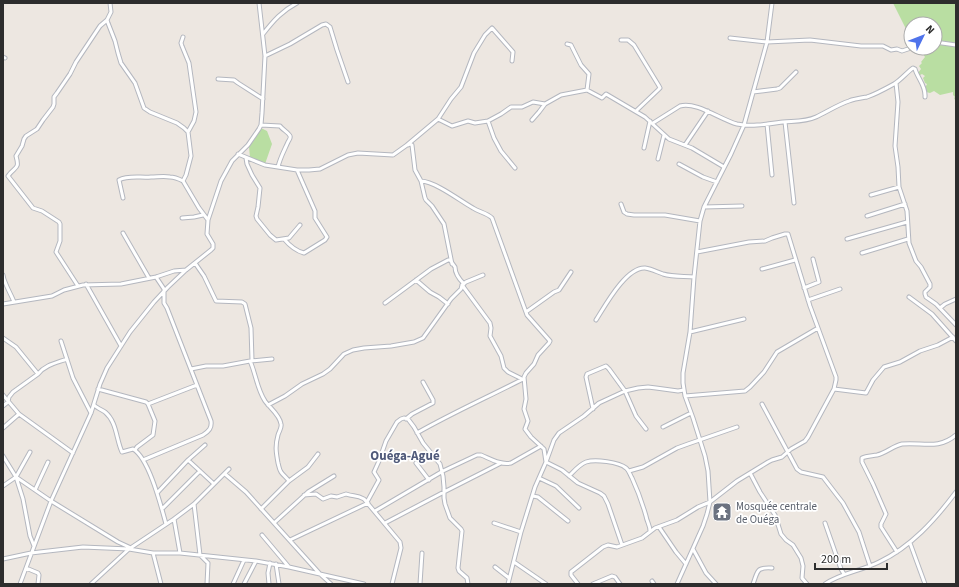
<svg xmlns="http://www.w3.org/2000/svg" width="959" height="587" viewBox="0 0 959 587" font-family="'Source Sans 3',sans-serif">
<style>
.park{fill:#b9dea2;fill-rule:evenodd}
.lines{fill:none;stroke-linecap:round;stroke-linejoin:round}
.minor-casing{stroke:#b4b7bf;stroke-width:5}
.minor{stroke:#fff;stroke-width:3}
.labels{text-anchor:middle;stroke-width:3.5;stroke-linejoin:round;paint-order:stroke}
.worship-label{font-size:11px;fill:#5b616d;stroke:#fff;text-anchor:start}
.quarter-label{font-size:13px;font-weight:bold;fill:#505a7a;stroke:#fff}
</style>
<rect width="100%" height="100%" fill="#ede7e1"/>
<path class="park" d="M893,3H956V103L955,100L954,98L955,97L953,95V92L940,95L934,91L930,93L926,92L925,88L927,84L925,83L923,78L925,76L922,74L920,75H919L918,73L921,69L919,66L922,63L921,62L925,57L923,54L918,53L917,51L914,52L915,49L911,50L909,45L908,33ZM911,24H935V48H911Z
M261,128L267,131L272,144L265,164L250,158L249,146Z"/>
<g class="lines">
<g class="minor-casing">
<path id="minor" d="M110,3L111,12L107,20L108,23L115,41L118,53L121,63L135,83L144,108L150,112L177,123L184,128L188,132L191,156L186,175L183,181L199,208L208,220
M263,34C274,20 282,11 297,3
M183,37L181,43L182,46L189,63L196,112L194,121L188,132
M730,38L767,42L810,40L861,46H883L891,50L897,49L902,51L911,48
M621,40H628L634,45L659,86L660,88L658,90L636,111
M935,42L956,45
M567,44L571,45L581,65L589,74L587,90
M265,56L290,44L322,25L326,24L330,27L337,50L348,82
M3,57L5,58
M218,79L234,80L238,83L263,99
M896,83L898,102L895,146L898,167L899,187L907,211L909,243L916,261L921,267L930,284V287L925,292V294L926,297L936,304L956,325
M753,92L777,89L780,88L796,72
M545,104L561,95L587,90L602,98L606,94L645,117L669,139L692,148L724,167
M438,119L451,99L461,87L474,53L485,35L492,28L513,52L512,61
M488,121L494,138L501,151L515,168
M785,122L794,203
M653,123L680,106C696,101 721,120 737,124C752,127 768,124 783,122C794,121 805,122 816,117C827,112 837,105 849,101C854,99 861,98 867,97C876,94 885,89 894,84C901,80 906,73 913,68L915,69C918,79 926,86 925,97
M767,124L772,175
M261,125L280,126C282,129 289,133 290,136C291,138 289,140 288,142C284,151 280,158 278,167
M408,145L410,144L412,145L415,170L421,181L425,198L426,200L432,206L444,224L452,264
M685,145L708,111
M644,148L650,121
M238,154L265,165L297,170H309L320,169L348,155L358,153L393,155L407,145L438,119L452,126L468,121L475,123L488,121L501,114L511,107H522L533,102L545,104L539,112L532,120
M246,158L247,164L252,175L260,188L258,207L256,216L257,219L270,235L276,240L289,238L300,225
M658,159L664,135
M679,164L703,177L717,182
M421,181C436,182 459,200 473,208C479,212 487,213 492,218L527,315L550,341L549,343L538,355L534,364L526,373L524,377L526,399L524,409L528,421L525,429L531,437L544,449L546,462
M871,195L899,187
M123,198L119,180C128,175 141,178 151,177C157,177 164,176 170,177C175,177 179,179 183,181
M621,204L624,212L627,214L634,215H665L700,221
M704,207L742,206
M867,216L905,204
M182,218L194,217L203,215
M123,233L149,278
M284,239C289,245 296,251 304,253L325,240L327,237L315,218V211L297,170
M847,239L907,222
M862,253L908,239
M195,263L204,276L216,301L242,302L245,304L251,328L252,360
M762,269L795,260
M3,275C4,283 11,294 14,302
M416,280L430,292L439,297L448,304
M86,284L121,346
M462,285L490,323L491,328L490,336L501,356L504,368L508,372L522,379
M78,286L56,252L60,241V224L59,222L42,211L33,208L8,176C15,166 20,170 16,156L22,146L24,139L26,136L37,129L43,120L53,107L54,104V97L57,93L70,74L76,62L100,26L107,20
M804,288L819,282L813,259
M909,297L932,314L956,341
M808,300L840,289
M385,303L431,269L448,260H450L455,267C455,274 459,279 464,284
M3,304L52,296L64,290L83,285L121,284L156,277L174,271L186,270
M940,308L945,304L956,299
M526,312L554,292L559,290L571,272
M596,320C605,306 626,267 645,268C652,269 657,272 663,274C673,277 684,276 694,277
M690,332L744,319
M3,338L16,347L38,374
M61,341L73,378L91,413
M250,361C256,374 257,389 265,401C270,408 280,415 281,424C282,428 279,431 278,435C275,446 276,452 278,463C279,466 279,469 281,472C283,475 287,478 289,481
M191,369L206,366H223L250,361L272,359
M98,389L146,402L148,404L155,421L153,435L137,447L135,450
M834,389L866,393L873,380L884,367L900,362L920,351L938,345L953,337
M3,395L19,414L73,453
M685,396L745,391L750,387L764,372L777,352L818,328
M148,404L197,385
M762,404L797,469L801,472L823,477L836,494L843,503L859,532L870,566
M94,405C97,408 102,410 105,412C117,422 116,439 122,452L133,449C149,458 161,506 166,524
M268,405L285,396L302,384L323,374L330,369L344,354L353,350L364,348L391,346L414,342L423,338L451,299L461,289L462,285L466,282L483,275
M3,406L8,402L9,397L13,392L38,374C45,365 56,363 67,359
M593,409L586,377L587,374L606,366L609,369L625,391L636,416L646,429
M406,419L412,414L433,403V400L423,382
M663,427L691,413
M3,428L19,414
M417,433C452,413 488,397 523,379
M3,456L16,477L23,499L30,536L34,546
M143,460L203,435C209,431 212,428 211,421L167,308L164,303V289L156,277
M188,460L214,484
M546,462L562,470L578,483L600,493L604,496L608,504L622,545
M416,463L429,480
M629,471L643,467L677,448L688,444L737,427
M750,473L760,492L775,515L781,534L786,540L793,545L801,558L803,566L802,578L807,584
M225,474L246,492L320,574L331,584
M569,476C574,471 580,464 586,462C595,459 619,462 626,468C629,470 630,475 632,478C638,491 642,502 646,516C647,522 650,525 650,531
M16,477L51,501L118,542L131,548
M539,478L556,486L579,508
M3,486L16,477L30,452
M35,490L48,462
M157,493L188,460L205,445
M304,495L316,494L323,499L331,496L337,497L346,494C354,497 356,494 364,499L400,542L401,548L392,584
M533,496L538,497L568,521
M367,502L379,480L374,472L379,461L386,441L397,422L401,419L404,418L408,419L414,427L423,443L440,464L443,476L444,487V498L445,504L450,518L461,529L462,531L458,568L459,571L467,578L468,584
M194,504L200,555L208,563L207,584
M162,509L200,471
M261,509L289,481L308,467L318,454
M375,511L443,471L477,455H481C491,459 500,465 511,463L541,446
M174,519L180,553
M274,523L308,492L334,476
M385,523L444,492L501,463
M494,523L521,532
M825,523L841,569L844,574
M659,527L676,552L686,564
M262,535L289,567
M290,540L368,503
M910,543L925,584
M693,549L706,573L716,584
M897,552L881,527V524L886,514L873,484L862,462V458C866,456 871,456 877,455C886,453 893,446 902,444C923,442 938,450 956,435
M153,553L161,584
M3,559L31,553L83,547L129,549L153,553H180L256,561L289,567L364,584
M514,562L546,584
M276,564L279,584
M495,567L509,578
M26,568L38,573L39,575L38,584
M652,581L654,584
M20,584L51,501L91,413L100,384L107,368L130,332L154,302L168,287L186,270L211,250L213,248V244L207,234L208,220L221,181L232,161L248,145L259,129L261,125L262,113L265,56L259,3
M91,584L129,549L174,519L194,504L229,469
M233,584L244,560
M244,584L256,561
M269,584L268,573L270,563
M420,584L422,553
M508,584L521,532L535,487L546,462L554,440L559,433L584,416L599,403L625,391L638,388L648,387L656,388L678,391L684,390
M578,584L571,575V572L603,547L608,545L617,547L642,538L655,528L677,520L698,507L710,502L737,481L768,462L772,460L782,457L791,449L805,441L808,437L834,389L836,380V377L810,306L788,234H785L772,238L765,241L749,242L697,252
M593,584L612,576L615,577L620,584
M677,584L703,526L707,514L710,502L708,471L705,456L693,418L685,396L683,383V373L690,332L694,277L700,221L704,207L731,154L744,125L767,42L772,3
M753,584C758,571 756,567 772,568
M825,584C841,573 861,571 879,562C911,547 935,520 956,492"/>
</g>
<use href="#minor" class="minor"/>
</g>
<defs>
<g id="temple-square" transform="scale(1)"><rect x="-9" y="-9" width="18" height="18" rx="4" fill="#6b7280" stroke="#fff"/><path d="M0-6L5-2H3V0L6.5 2.5H4V6H1.5V3h-3V6H-4V2.5H-6.5L-3 0V-2H-5Z" fill="#fff"/></g>
</defs>
<g fill-rule="evenodd">
<use href="#temple-square" x="722" y="512"/>
</g>
<g class="labels">
<g class="worship-label">
<text x="736" y="510">Mosquée centrale<tspan x="736" dy="13">de Ouéga</tspan></text>
</g>
<g class="quarter-label">
<text x="405" y="460">Ouéga-Agué</text>
</g>
</g>
<rect width="959" height="587" fill="none" stroke="#2d2d2d" stroke-width="8"/>
<g transform="translate(923 36) rotate(47)"><circle r="19" fill="#ffffff" stroke="#ababab"/>
<path d="M0-3L7 15L0 10L-7 15Z" fill="#4f73eb"/>
<text y="-6" font-size="11" font-weight="bold" text-anchor="middle" fill="#2d2d2d">N</text>
</g>
<path d="M815 563v6h72v-6" fill="none" stroke="#2d2d2d" stroke-width="2"/>
<text x="821" y="563" font-size="12" fill="#2d2d2d" stroke="#ffffff" stroke-width="3" paint-order="stroke">200 m</text>
</svg>
